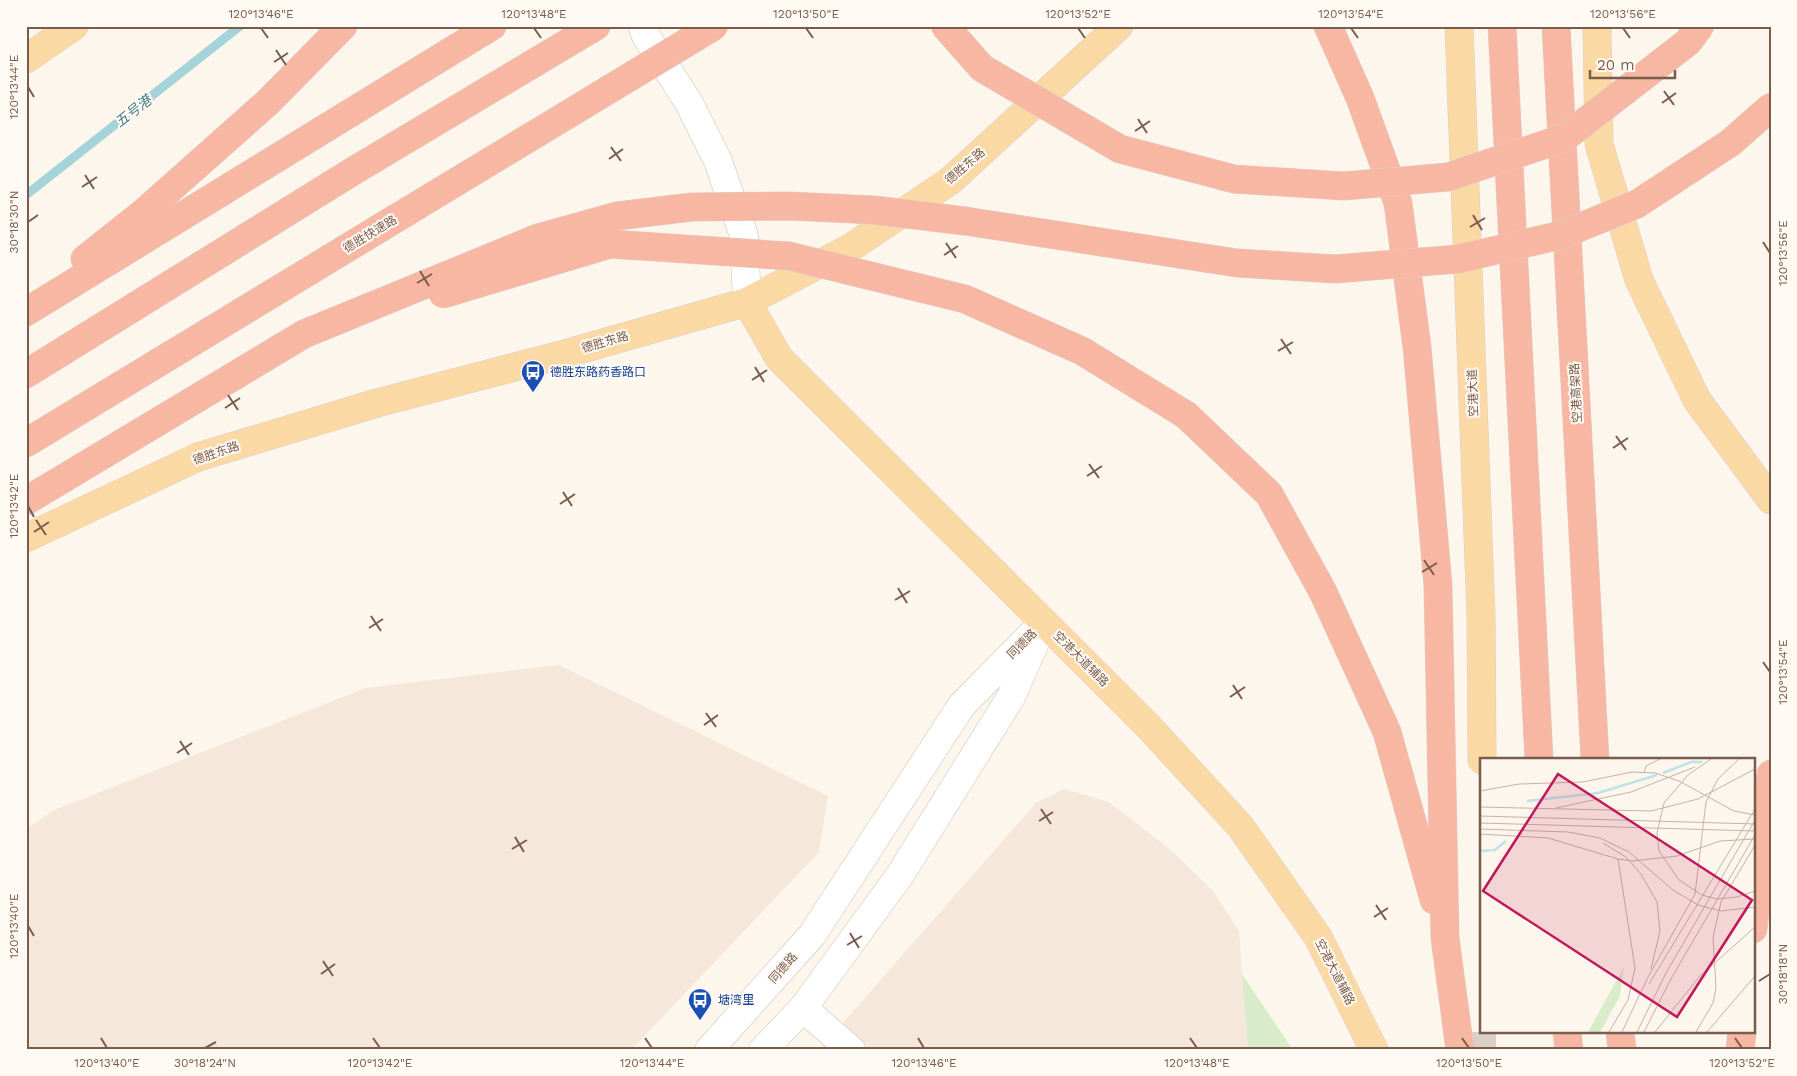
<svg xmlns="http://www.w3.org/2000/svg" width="1797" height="1076" viewBox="0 0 1797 1076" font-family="'Work Sans','Noto Sans SC',sans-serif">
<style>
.residential{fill:#f5e8da}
.green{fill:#d8ecc9}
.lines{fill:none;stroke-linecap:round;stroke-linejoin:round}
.stream{stroke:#a5d3da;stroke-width:9}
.major-tunnel{stroke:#dcd0c4;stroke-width:28;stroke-dasharray:28 14;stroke-linecap:butt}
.minor-casing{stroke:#d1beb0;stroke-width:29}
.major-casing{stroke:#dad1cd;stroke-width:29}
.highway-casing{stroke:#dad1cd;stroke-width:29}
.minor{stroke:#fff;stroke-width:28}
.major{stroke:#fbd9a5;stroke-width:28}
.highway{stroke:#f7b7a3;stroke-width:28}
.highway-bridge-casing{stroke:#dad1cd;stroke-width:29;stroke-linecap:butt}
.highway-bridge{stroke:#f7b7a3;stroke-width:28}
.ticks{fill:none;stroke:#7a5c4d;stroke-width:2}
.labels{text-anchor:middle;stroke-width:4;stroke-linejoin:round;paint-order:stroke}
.street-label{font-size:12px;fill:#7a5c4d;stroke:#fffaf3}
.transit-label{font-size:12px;fill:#164399;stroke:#fffaf3;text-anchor:start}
.water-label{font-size:14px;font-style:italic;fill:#437c86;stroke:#fffaf3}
.inset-river{fill:none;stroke:#bfe3e8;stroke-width:2.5}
.inset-road{fill:none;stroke:#c5b3a7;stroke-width:1}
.view{fill:#c2185b;fill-opacity:0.15;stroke:#c2185b;stroke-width:2.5}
.inset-edge{fill:none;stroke:#7a5c4d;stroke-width:2.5}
.neatline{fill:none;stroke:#7a5c4d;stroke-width:2}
.ticks-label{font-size:12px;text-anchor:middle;fill:#7a5c4d}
</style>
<rect width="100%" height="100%" fill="#fdf6ec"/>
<path class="residential" d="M559,665L828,796L819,852L631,1050H26V829L54,810L366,688Z
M1064,789L1109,802L1171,850L1213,891L1239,931L1248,1050H819L1036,803Z"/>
<path class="green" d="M1242,974L1293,1050H1248Z"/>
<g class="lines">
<path class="stream" d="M26,195L240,26"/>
<path class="major-tunnel" d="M1482,1050V1032"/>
<g class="minor-casing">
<path id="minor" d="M642,26L646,36L689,103L718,161L744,236L747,302
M803,1008L851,1050
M709,1050L812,935L962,705L1044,622
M763,1050L803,1008L900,875L1011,697L1038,636"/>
</g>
<g class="major-casing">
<path id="major" d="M1459,26L1481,616L1482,760
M1597,26L1599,144L1639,280L1697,400L1771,500
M26,59L74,26
M747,302L779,358L1148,726L1240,826L1318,937L1374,1050
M26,538L198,457L377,403L561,355L747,302L850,248L950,181L1119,26"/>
</g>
<g class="highway-casing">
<path id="highway" d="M1328,26L1360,98L1398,203L1417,347L1438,585L1445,938L1460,1050
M1502,26L1539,760
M1556,26L1595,760
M85,259L143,213L267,103L343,26
M26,312L492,26
M26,374L355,170L596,26
M1186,415L1269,494L1323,592L1387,732L1434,900
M26,443L385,225
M26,501L304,334
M1753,929L1771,774
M1567,1032L1569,1050
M1620,1032L1622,1050
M1740,1050L1742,1032"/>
</g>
<use href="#minor" class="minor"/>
<use href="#major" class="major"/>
<use href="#highway" class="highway"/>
<g class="highway-bridge-casing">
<path id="highway-bridge" d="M945,26L982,68L1120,149L1234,179L1344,186L1448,177L1564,138L1688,42L1700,26
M385,225L714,26
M443,294L610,244L789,256L965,299L1082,351L1186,415
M304,334L538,238L617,216L692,207L789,206L874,210L965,221L1237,263L1335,269L1458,259L1561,235L1637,204L1730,143L1771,107"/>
</g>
<use href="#highway-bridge" class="highway-bridge"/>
</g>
<path class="ticks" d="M261,28L268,38M534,28L541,38M806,28L813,38M1078,28L1085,38M1351,28L1358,38M1623,28L1630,38M276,50L286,65M274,62L288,53M28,87L34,97M1664,91L1674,105M1662,103L1676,93M1138,119L1147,133M1135,131L1150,121M611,147L621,161M609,159L623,149M85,175L94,189M82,187L97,177M1473,215L1482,230M28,222L38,215M1470,227L1485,218M1763,242L1770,253M946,243L956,258M944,255L958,246M420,271L429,286M417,283L432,274M1281,339L1291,354M1278,351L1293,342M755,367L764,382M752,380L767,370M228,395L238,410M225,408L240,398M1616,436L1626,450M1613,448L1628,438M1089,464L1099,478M1087,476L1102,466M563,492L572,506M560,504L575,494M28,506L34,517M36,520L46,535M34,532L49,522M1424,560L1434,575M1422,572L1437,563M898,588L907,603M895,600L910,591M371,616L381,631M369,628L383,619M1763,662L1770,672M1233,685L1242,699M1230,697L1245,687M706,713L716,727M704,725L718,715M180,741L189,755M177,753L192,743M1041,809L1051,824M1039,821L1053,812M515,837L524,852M512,849L527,840M1376,905L1386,920M1374,917L1388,908M28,926L34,936M850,933L859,948M847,945L862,936M323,961L333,976M321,974L335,964M1759,981L1770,974M101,1038L107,1048M373,1038L380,1048M645,1038L652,1048M918,1038L924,1048M1190,1038L1197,1048M1462,1038L1469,1048M1735,1038L1742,1048M205,1048L216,1042"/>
<defs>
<g id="bus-pin" transform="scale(1.25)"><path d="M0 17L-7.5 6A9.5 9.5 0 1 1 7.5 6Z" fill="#1a4fb4" stroke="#fffaf3"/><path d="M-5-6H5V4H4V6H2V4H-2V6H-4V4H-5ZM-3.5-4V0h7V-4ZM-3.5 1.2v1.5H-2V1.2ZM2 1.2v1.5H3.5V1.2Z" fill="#fff"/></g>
</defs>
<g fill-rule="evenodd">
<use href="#bus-pin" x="533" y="372"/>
<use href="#bus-pin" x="700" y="1000"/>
</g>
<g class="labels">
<g class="street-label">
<text transform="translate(965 166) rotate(-41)" y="4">德胜东路</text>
<text transform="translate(370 234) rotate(-31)" y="4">德胜快速路</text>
<text transform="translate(605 342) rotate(-16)" y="4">德胜东路</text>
<text transform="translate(1473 393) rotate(-92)" y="4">空港大道</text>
<text transform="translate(1576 393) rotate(-93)" y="4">空港高架路</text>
<text transform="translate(216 453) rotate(-19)" y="4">德胜东路</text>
<text transform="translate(1022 644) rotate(-45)" y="4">同德路</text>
<text transform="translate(1081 659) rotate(45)" y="4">空港大道辅路</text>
<text transform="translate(783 968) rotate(-49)" y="4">同德路</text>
<text transform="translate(1335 972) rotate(63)" y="4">空港大道辅路</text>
</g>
<g class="transit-label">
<text x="550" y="376">德胜东路药香路口</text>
<text x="718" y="1004">塘湾里</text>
</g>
<g class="water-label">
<text transform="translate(133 111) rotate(-38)" y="5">五号港</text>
</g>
</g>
<g transform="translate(1480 758)">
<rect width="275" height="275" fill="#fdf6ec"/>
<path d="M144,209L140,238L120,274H108Z" fill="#d8ecc9"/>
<path class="inset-river" d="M183,15L211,4H222M47,43L118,35L177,17M0,93L15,92L26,83"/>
<path class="inset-road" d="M231,1L208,17L184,45L177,75L179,93L199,122L222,137L237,141L257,139L275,133M164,15L166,8L180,1M0,33L39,26L103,24L152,14L175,15L199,23L254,53L275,57M0,49L171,53L218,41L275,11M76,50L151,34L215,9M0,58L275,66M0,65L275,73M0,71L88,74L120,80L149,94L193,132L218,147L241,153L275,149M0,76L68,80L138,101L153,103L197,98L240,83L275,81M123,85L146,99L161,116L177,144L180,173L171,211M169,226L275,51M129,274L148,242L155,210L138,101M142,274L168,219L215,136L226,44L238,21L259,1M157,274L186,215L275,62M164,274L192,219L275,77M175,274L220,218L275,169M216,274L233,245L236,230L233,179L241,144L275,87M227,274L275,218"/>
<path class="view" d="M78,16L272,142L197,259L3,133Z"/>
<rect width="275" height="275" class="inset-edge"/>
</g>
<rect width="1797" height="1076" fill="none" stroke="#fffaf3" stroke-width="55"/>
<path d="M1590 70v8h85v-8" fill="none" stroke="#7a5c4d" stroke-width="2.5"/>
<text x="1597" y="70" font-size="15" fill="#7a5c4d" stroke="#fffaf3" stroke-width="4" paint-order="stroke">20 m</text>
<rect x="28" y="28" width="1742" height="1020" class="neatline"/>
<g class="ticks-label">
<text x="261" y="18">120°13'46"E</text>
<text x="534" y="18">120°13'48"E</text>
<text x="806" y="18">120°13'50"E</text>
<text x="1078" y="18">120°13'52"E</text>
<text x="1351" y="18">120°13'54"E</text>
<text x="1623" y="18">120°13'56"E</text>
<text transform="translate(14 87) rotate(-90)" y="4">120°13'44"E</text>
<text transform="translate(14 222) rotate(-90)" y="4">30°18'30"N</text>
<text transform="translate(1783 253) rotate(-90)" y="4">120°13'56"E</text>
<text transform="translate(14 506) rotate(-90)" y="4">120°13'42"E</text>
<text transform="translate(1783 672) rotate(-90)" y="4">120°13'54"E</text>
<text transform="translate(14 926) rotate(-90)" y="4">120°13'40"E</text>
<text transform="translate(1783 974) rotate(-90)" y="4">30°18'18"N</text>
<text x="107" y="1067">120°13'40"E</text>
<text x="205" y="1067">30°18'24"N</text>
<text x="380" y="1067">120°13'42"E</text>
<text x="652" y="1067">120°13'44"E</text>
<text x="924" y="1067">120°13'46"E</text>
<text x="1197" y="1067">120°13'48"E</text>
<text x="1469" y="1067">120°13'50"E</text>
<text x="1742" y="1067">120°13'52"E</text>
</g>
</svg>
